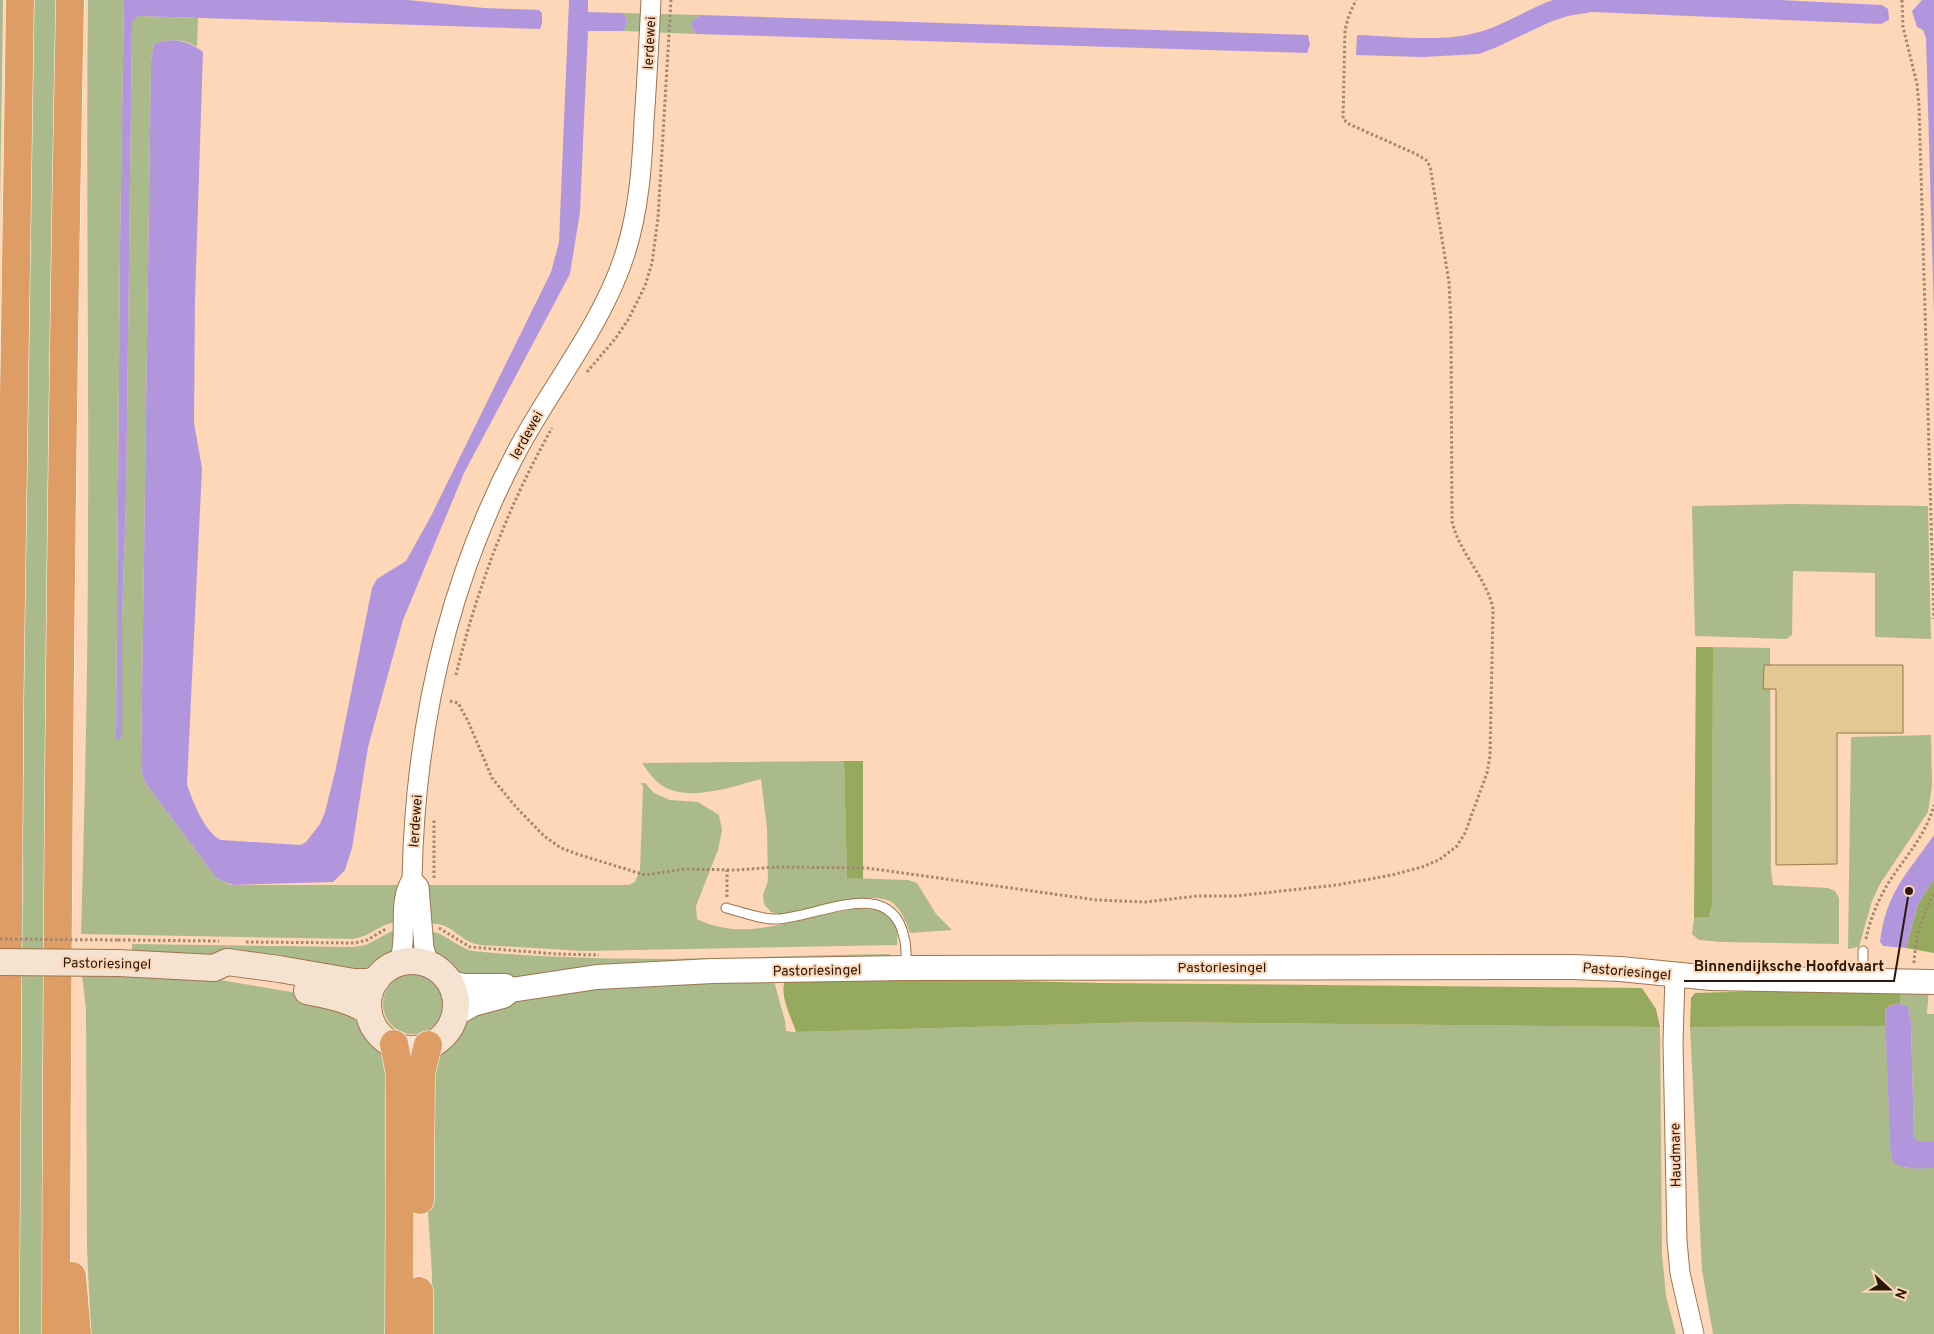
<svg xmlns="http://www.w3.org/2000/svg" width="1934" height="1334" viewBox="0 0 1934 1334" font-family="Overpass,sans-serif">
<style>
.green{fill:#abba8a}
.forest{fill:#95aa5e}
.water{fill:#b296dd}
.building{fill:#e4c894;stroke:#967b4a}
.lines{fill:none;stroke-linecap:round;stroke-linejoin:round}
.service-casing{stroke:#9f744f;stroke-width:11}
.minor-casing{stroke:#9f744f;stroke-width:21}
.tertiary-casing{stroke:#9f744f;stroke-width:26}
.secondary-casing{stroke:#9f744f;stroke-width:28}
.motorway-casing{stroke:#fff;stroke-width:29}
.path{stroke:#a4876e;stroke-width:3;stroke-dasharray:2.5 2.5;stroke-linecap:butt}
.service{stroke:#fff;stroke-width:9}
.minor{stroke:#fff;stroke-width:19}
.tertiary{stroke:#fff;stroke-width:24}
.secondary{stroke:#f5e2d0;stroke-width:26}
.motorway{stroke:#dd9d64;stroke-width:28}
.secondary-bridge-casing{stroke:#9f744f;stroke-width:28;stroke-linecap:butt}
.path-bridge{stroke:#a4876e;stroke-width:3;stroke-dasharray:2.5 2.5;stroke-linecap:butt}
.secondary-bridge{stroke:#f5e2d0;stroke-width:26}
.labels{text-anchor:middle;stroke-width:4;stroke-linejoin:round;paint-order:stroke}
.street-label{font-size:14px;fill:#2a190a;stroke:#fdd7b7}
.leader{fill:none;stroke:#2a190a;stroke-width:2}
.callout-dot{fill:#2a190a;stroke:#fdd7b7;stroke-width:2}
.callout-label{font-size:15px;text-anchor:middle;font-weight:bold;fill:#2a190a;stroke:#fdd7b7;stroke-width:4;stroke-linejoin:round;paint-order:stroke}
</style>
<rect width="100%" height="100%" fill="#fdd7b7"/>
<path class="green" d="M0,0H3L0,206Z
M33,0H61L45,1334H17L20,776Z
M88,0H124L120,245L116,738L122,737V619L126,499L132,23L138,16L198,18L197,47C184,38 168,39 154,44L151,62L141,767L144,781L217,879L231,885H629L635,882L640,870L643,787L641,783H645L654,793L670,800L698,802L719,815L722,830L718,850L696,906L697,919C717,929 739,931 761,928C775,926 789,923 803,920C826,915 877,897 895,922C899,929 897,938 897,945L585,951L480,945C462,942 457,930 442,925C430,922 400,920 388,924C374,929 368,937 352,939L81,934C85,800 88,665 88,531C89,354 86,177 88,0Z
M623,13L701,15L692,21V28L696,34L623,31C627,24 629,19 623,13Z
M1793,504L1928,506L1931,639L1875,637V573L1793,571L1792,635L1786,639L1695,636L1692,506Z
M1713,647L1770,648L1771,871L1773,885L1828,888L1835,891L1839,898V944L1721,942L1699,940L1692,934L1694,918L1709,917L1712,906Z
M1931,735L1932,786L1928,812L1880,884L1872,901L1859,947L1848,949L1851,737Z
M844,761L847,878L908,880L917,883L936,914L952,930L910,933C906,922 902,911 893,903C875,889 814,908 791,913L779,914L771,912L764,904L763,895L768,881L767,828L761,779C734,786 694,801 666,788C656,783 648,772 642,763Z
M392,931H399L393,956L370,973L132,953V944L353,947L366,945Z
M429,931C446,933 456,947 473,951C611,965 751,956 890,954L888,959L478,982C463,976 442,971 435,954C432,947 431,938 429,931Z
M383 1004a30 30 0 1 1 60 0a30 30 0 1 1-60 0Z
M82,975L202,977L297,993L358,1014L374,1036L387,1063L386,1300L385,1334H91L87,1249L86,1009Z
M630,981H774L785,1021L786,1031L793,1032L1149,1022L1660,1027L1662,1254L1666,1296L1676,1334H431L432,1273L426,1183L432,1059L453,1033L472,1013L496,1003Z
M1901,987L1929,988L1927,1014H1934V1141H1919L1914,1137L1911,1024L1908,1006L1900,1004Z
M1886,1026L1890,1148L1893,1162L1907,1168H1934V1334H1713L1702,1270L1690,1027Z"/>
<path class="forest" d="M1696,647H1713L1712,906L1709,917L1694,918Z
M844,761H863V879L847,878Z
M1934,879V953L1906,948L1918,904Z
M786,978L931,979L1100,983L1642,988L1656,1009L1660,1027L1149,1022L796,1032C791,1016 778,994 786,978Z
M1901,987L1900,1004L1890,1005L1885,1010L1886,1026L1690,1027L1691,998L1695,993Z"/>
<path class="water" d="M124,0H408L484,8L539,10L542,13V23L540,29L138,16L132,23L126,499L122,619V737L118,740L116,738L120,245Z
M569,0H588V12L623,13C629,19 627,25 623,31H588L580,212L570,274L464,473L403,620L368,747L352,848L345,870L333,882L233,885L217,879L144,781L141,767L151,62L154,44C173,37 187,40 203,52L195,299L194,423L202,468L187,784C192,800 205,833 221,840L301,845L306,842L320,824L325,812L336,768L372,588L377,579L406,561L431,516L551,272L559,242Z
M1553,0H1779L1882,5L1888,9L1889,20L1881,24L1592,12L1568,16L1550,22L1497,47L1479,54L1423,57L1356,55L1357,35C1393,36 1444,43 1479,32C1505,25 1527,9 1553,0Z
M1922,0H1934V315L1926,38L1923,30L1917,27L1912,11Z
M701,15L1308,35L1310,44L1307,53L696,34L692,28V21Z
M1934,835V879L1918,904L1906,948L1883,946L1880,942C1886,892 1907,874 1934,835Z
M1900,1004L1908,1006L1911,1024L1914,1137L1919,1141H1934V1168C1920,1168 1905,1171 1893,1162L1890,1148L1885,1010L1890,1005Z"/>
<path class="building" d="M1764,665H1903V733H1837V864L1776,865V689H1763Z"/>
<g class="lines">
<g class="service-casing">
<path id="service" d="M726,908C742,912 762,920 778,919C818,917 891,875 904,937C907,947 906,958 906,968
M1863,951V980"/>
</g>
<g class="minor-casing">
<path id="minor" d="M412,879L419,887L424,948L429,964
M399,963C409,936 396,903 412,879C415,729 447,583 518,449C553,384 602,325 625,254C639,210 642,166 644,121C647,81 649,40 651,0
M1675,975L1673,1042L1677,1241L1680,1273L1694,1334"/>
</g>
<g class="tertiary-casing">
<path id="tertiary" d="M450,983L464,986H505
M455,1014L473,1004L503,996L511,990L597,977L712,971L906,968L1573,967L1620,969L1711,978L1934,982"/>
</g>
<g class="secondary-casing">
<path id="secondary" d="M368 1005a44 44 0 1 1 88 0a44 44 0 1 1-88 0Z
M118,963L214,968L227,962L279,969L354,982H369L377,979
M307,991C329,996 350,999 369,1012"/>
</g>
<g class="motorway-casing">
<path id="motorway" d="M394,1044L400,1075L399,1334
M420,1200L421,1073L428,1045
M72,1276L77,1334
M5,1334C6,889 12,445 20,0
M56,1334C57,889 61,445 70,0
M419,1334V1291"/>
</g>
<path class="path" d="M1902,0L1903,27L1917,84L1919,105L1934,619
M587,372L615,339L628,320L645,286L652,263L658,218L671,0
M456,675C477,588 508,506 552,428
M450,701L458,703L468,721L492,778L516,807L544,836L561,848L577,854L645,875L685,869L736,870L777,867L867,868L1097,900L1145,902L1197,896H1236L1337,885L1392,875L1422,867L1439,860L1457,846L1465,833L1487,773L1490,756L1493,609C1487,578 1459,553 1452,521L1451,326L1449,282L1430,166L1426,160L1416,154L1349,124L1343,119L1345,30L1349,15L1356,0
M434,878V819
M727,897V870
M439,928L470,947L556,954L599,955
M1866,939C1870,919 1878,900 1889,882C1906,856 1926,835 1934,805
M118,940L219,941
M246,942L355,943L367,940L386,929
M1914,963C1916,934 1921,918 1934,893"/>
<use href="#service" class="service"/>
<use href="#minor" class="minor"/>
<use href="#tertiary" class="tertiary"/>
<use href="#secondary" class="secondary"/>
<use href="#motorway" class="motorway"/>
<g class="secondary-bridge-casing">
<path id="secondary-bridge" d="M0,962L118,963"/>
</g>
<path class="path-bridge" d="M0,939L118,940"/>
<use href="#secondary-bridge" class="secondary-bridge"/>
</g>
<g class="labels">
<g class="street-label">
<text transform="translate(649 43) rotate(-87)" y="5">Ierdewei</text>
<text transform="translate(526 435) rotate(-61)" y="5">Ierdewei</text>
<text transform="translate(415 821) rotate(-86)" y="5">Ierdewei</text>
<text transform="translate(107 963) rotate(1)" y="5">Pastoriesingel</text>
<text x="1222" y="972">Pastoriesingel</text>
<text transform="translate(817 970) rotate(-1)" y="5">Pastoriesingel</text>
<text transform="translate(1627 971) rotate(5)" y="5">Pastoriesingel</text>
<text transform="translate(1675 1155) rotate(-91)" y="5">Haudmare</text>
</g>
</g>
<path class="leader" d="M1909 891L1894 981H1684"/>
<circle class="callout-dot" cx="1909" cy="891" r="5"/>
<g class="callout-label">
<text x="1789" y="971">Binnendijksche Hoofdvaart</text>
</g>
<g transform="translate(1889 1289) rotate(111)" stroke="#fdd7b7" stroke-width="4" paint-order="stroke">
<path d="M0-4L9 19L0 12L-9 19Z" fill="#2a190a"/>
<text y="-8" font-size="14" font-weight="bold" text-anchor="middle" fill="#2a190a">N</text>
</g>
</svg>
